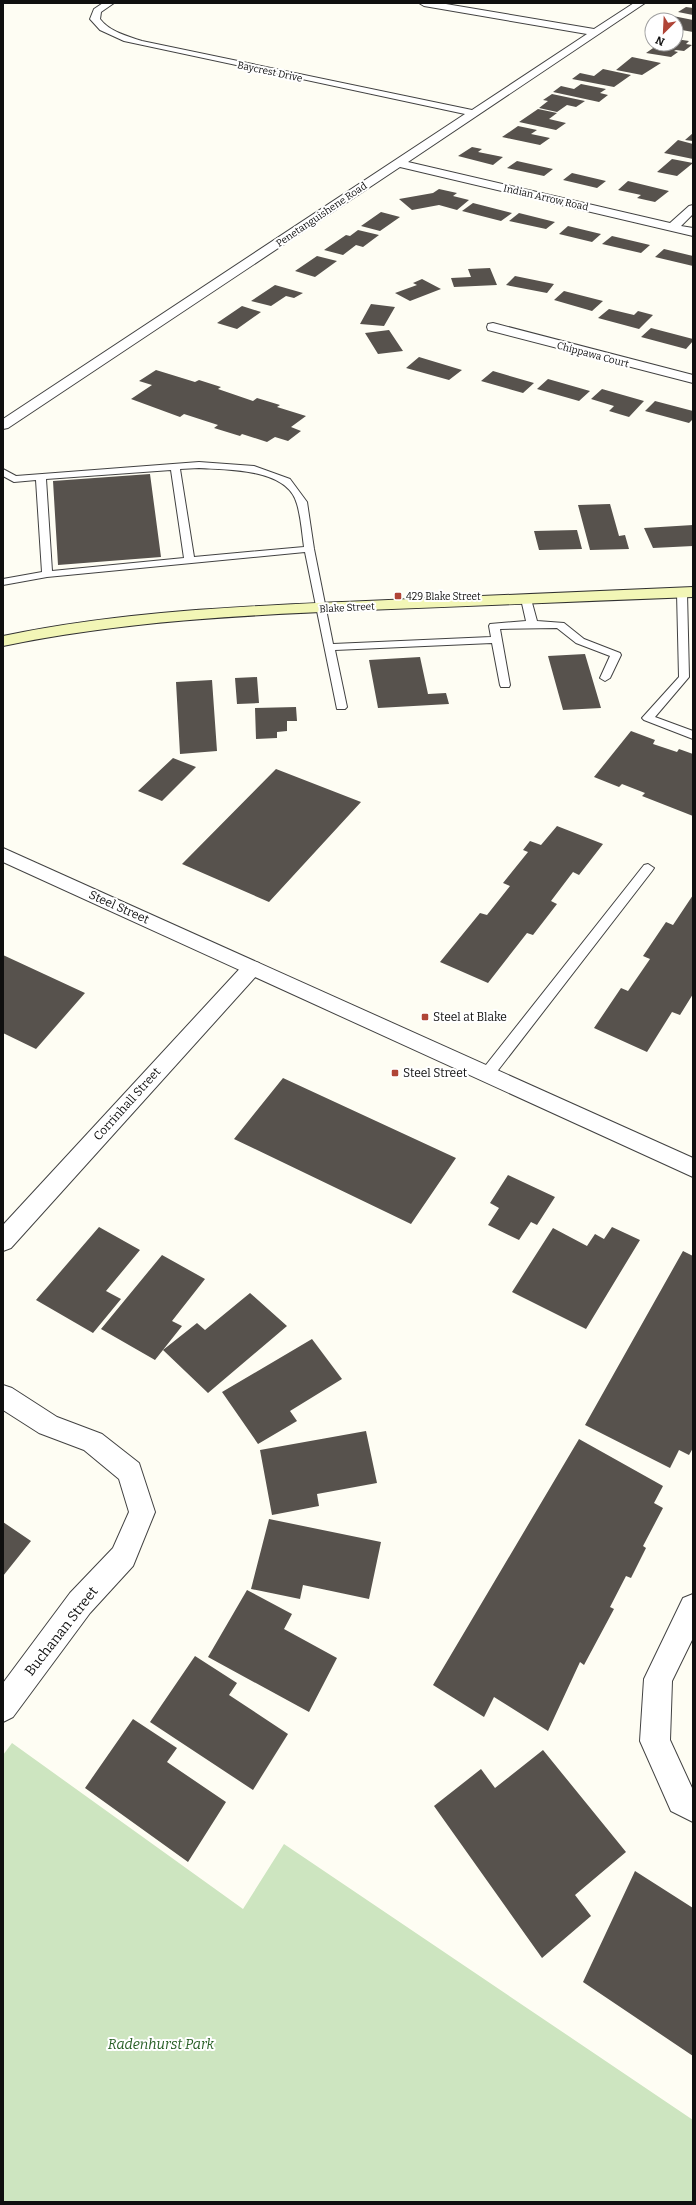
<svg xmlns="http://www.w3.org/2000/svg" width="696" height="2205" viewBox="0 0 696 2205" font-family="Bitter,serif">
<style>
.green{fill:#cde5c0}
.building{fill:#57524d}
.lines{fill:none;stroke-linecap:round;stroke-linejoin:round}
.service-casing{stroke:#424242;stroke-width:2}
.minor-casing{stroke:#424242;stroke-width:2}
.tertiary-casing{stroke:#424242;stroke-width:2}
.secondary-casing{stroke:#313131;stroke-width:2}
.service{fill:#fff;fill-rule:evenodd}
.minor{fill:#fff;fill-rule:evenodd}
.tertiary{fill:#fff;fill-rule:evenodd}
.secondary{fill:#f2f6b6;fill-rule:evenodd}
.poi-dot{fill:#b04537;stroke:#fff;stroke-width:1.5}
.labels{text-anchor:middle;stroke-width:4;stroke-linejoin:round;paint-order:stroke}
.far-street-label{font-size:10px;fill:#0f0f0f;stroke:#fff}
.far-poi-label{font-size:10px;fill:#0f0f0f;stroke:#fff;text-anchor:start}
.street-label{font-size:12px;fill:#0f0f0f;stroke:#fff}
.poi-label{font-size:12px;fill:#0f0f0f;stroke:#fff;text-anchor:start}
.near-street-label{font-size:14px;fill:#0f0f0f;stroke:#fff}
.near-park-label{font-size:14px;font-style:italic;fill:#296026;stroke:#fff}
</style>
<rect width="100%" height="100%" fill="#fefdf3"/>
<path class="green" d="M12,1743L243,1909L284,1844L693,2120V2202H3V1755Z"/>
<path class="building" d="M686,7L693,8V15L678,12Z
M673,16L693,20V32L676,29V20H668Z
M676,39L689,41L686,44L692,45L684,51L676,50L674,51L678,52L671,57L646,53L656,46L653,45L655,44H676Z
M632,57L661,63L642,75L616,70Z
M603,69L631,75L614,87L572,79L580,73L594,76Z
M581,84L606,89L600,93L608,95L599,102L553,92L561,86L574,89Z
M552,94L585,101L576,107L567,105L557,112L539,108L548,101L543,100Z
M538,109L557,113L549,119L566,123L556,130L519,122Z
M518,126L537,130L531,134L550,138L540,145L502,137Z
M693,133V141L685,140Z
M678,140L693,144V159L664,153Z
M472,147L482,149L478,152L503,157L493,165L458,156Z
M672,159L693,163L677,176L657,172Z
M517,161L553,169L544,176L507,168Z
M572,173L606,181L597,188L563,180Z
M628,181L669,191L655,202L637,198L641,195L618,190Z
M439,189L457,193L453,196L469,200L457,210L439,205L412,210L399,199L433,193Z
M473,203L512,213L501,221L462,211Z
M381,212L400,217L380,231L361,226Z
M519,213L555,222L546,229L509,221Z
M568,226L601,234L592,242L559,234Z
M358,230L379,235L363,247L356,245L343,255L324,250L346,235L350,236Z
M612,236L650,245L641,253L602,244Z
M664,249L693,256V266L655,257Z
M317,256L337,261L315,277L295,271Z
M490,268L497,285L454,287L451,278L471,277L468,269Z
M515,276L554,284L547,293L506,285Z
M422,279L441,289L410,301L395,293L417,285L413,283Z
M275,285L303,293L294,298L286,296L271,306L251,301Z
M564,291L603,301L592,311L554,300Z
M371,304L395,307L384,326L360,324Z
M242,306L261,312L237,329L217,323Z
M609,309L634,315L638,311L653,315L639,329L598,318Z
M651,328L693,339V341L686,349L641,337Z
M389,330L403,351L378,354L365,333Z
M419,357L462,370L449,380L406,368Z
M156,370L195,382L199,380L221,387L218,389L253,401L257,398L280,405L277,407L306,416L291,427L301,431L288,441L275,437L267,442L242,434L240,436L214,428L218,425L184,414L180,417L131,399L152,385L139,381Z
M493,371L534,383L523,393L481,381Z
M548,379L590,391L579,401L537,389Z
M602,389L644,401L629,417L609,411L614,406L591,399Z
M655,401L693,411V419L689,423L645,411Z
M150,474L161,557L58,565L53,481Z
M610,504L619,536L625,535L629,549L590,550L578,505Z
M693,525V546L653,548L644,528Z
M577,530L582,549L539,550L534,531Z
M585,654L601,708L563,710L548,656Z
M420,657L428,694L446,693L449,704L378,708L369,660Z
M257,677L259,703L237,704L235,678Z
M212,680L217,751L180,754L176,682Z
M296,707L297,721H287V731L277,732V738L256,739L255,708Z
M631,731L655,740L653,744L677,752L679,749L693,754V816L642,796L645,793L622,784L619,787L594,777Z
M173,758L196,767L162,801L138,791Z
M276,769L361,802L269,902L182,864Z
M557,826L603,844L579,875L573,872L551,901L557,904L533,935L527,933L488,983L440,962L480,913L487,915L510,886L503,883L528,852L523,850L530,841L541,845Z
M693,895V994L680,1015L672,1012L647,1052L594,1028L621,988L628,991L650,959L643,956L666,922L673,925Z
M3,955L85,993L36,1049L3,1033Z
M283,1078L456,1158L411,1224L234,1139Z
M508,1175L555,1197L537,1225L531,1222L519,1240L488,1225L499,1208L490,1203Z
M99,1227L140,1250L106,1291L121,1299L93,1333L36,1300Z
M612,1227L640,1240L586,1329L512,1292L553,1228L587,1246L595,1234L604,1239Z
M683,1251L693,1256V1448L689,1455L679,1450L670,1468L585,1425Z
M162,1255L205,1279L172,1321L182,1326L155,1360L101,1329Z
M250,1293L287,1326L208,1393L163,1350L197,1323L205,1330Z
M312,1339L342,1379L290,1411L297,1421L258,1444L222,1392Z
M366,1431L377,1483L317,1494L319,1506L272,1515L260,1450Z
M579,1439L663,1486L654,1503L663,1508L643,1546L646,1548L631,1578L626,1576L610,1607L614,1609L584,1665L580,1662L548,1731L494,1697L484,1717L433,1685Z
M269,1519L381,1542L369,1599L303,1585L300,1599L251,1589Z
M3,1522L31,1541L3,1576Z
M247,1590L292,1614L284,1629L337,1658L309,1712L208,1657Z
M195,1656L237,1683L229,1695L288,1734L253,1790L150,1722Z
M133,1719L177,1748L167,1762L226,1802L188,1862L85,1788Z
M543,1750L626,1852L575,1895L591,1916L542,1958L434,1806L481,1769L495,1788Z
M635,1871L693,1908V2056L583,1982Z"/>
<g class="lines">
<g class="service-casing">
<path id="service" d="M199,462L254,466L290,479L307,502L314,549L333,644L491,637L489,626L490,624L526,621L521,599L526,596L531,599L537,621L564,623L584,639L620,653L621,655L610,678L605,681L600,678L610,656L576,643L557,628L500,629L510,685L509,687H501L500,685L492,643L335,650L347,707L345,709H337L305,552L47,577L3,585V579L42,572L36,480L14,482L3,476V469L16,476ZM199,468C228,470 288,468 297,504C301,517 302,533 304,547L194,557L180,469ZM171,470L184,558L52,571L46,479Z
M682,590L687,593L689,677L655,717L693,731V739L644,720L642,718L679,677L677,593Z
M648,864L654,868L652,871L492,1078L487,1079L482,1078L480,1074L482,1070L644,865Z"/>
</g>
<g class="minor-casing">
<path id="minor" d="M103,3H114L101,12L100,19C110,32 127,36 142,41L472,110L587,34L424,6L419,3H440L594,29L634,3H645L408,162L670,223L689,206L693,205V214L681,226L693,228V236L400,167L8,428L3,429V419L465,114L124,41L100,30L90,19L94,9Z
M493,323L693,375V383L488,330L487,327L488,324Z
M252,961L259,963L262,968L259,973L11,1248L3,1251V1225L245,963Z
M3,1385L12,1388L57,1417L102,1434L139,1463L155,1512L133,1566L90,1613L13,1717L3,1722V1683L70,1593L113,1548L129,1512L119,1479L84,1450L39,1433L3,1410Z
M693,1594V1638L672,1681L670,1740L693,1790V1822L671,1811L640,1741L644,1679L683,1598Z"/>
</g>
<g class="tertiary-casing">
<path id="tertiary" d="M3,848L693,1158V1177L3,862Z"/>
</g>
<g class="secondary-casing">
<path id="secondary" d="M693,587V597C584,601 475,606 366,610C244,615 123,621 3,646V636C123,611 244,606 366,601C475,596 584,592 693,587Z"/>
</g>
<use href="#service" class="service"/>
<use href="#minor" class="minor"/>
<use href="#tertiary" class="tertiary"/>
<use href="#secondary" class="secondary"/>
</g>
<g class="poi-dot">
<rect x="394" y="592" width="8" height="8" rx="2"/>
<rect x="421" y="1013" width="8" height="8" rx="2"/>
<rect x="391" y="1069" width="8" height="8" rx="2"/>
</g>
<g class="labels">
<g class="far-street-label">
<text transform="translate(270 71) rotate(12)" y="4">Baycrest Drive</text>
<text transform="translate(546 197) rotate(13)" y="4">Indian Arrow Road</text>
<text transform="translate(321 214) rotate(-34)" y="4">Penetanguishene Road</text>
<text transform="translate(593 354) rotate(15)" y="4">Chippawa Court</text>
<text transform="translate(347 607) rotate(-3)" y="4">Blake Street</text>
</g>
<g class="far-poi-label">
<text x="406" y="600">429 Blake Street</text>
</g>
<g class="street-label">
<text transform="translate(119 907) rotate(24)" y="4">Steel Street</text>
<text transform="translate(127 1104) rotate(-48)" y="4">Corrinhall Street</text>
</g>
<g class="poi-label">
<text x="433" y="1021">Steel at Blake</text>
<text x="403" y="1077">Steel Street</text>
</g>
<g class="near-street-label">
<text transform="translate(61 1631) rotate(-52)" y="5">Buchanan Street</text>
</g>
<g class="near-park-label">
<text x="161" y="2049">Radenhurst Park</text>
</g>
</g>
<rect width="696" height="2205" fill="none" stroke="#0f0f0f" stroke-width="8"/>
<g transform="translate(664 32) rotate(204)"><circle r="19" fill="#ffffff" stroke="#9f9f9f"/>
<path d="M0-3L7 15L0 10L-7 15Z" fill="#b04537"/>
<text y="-6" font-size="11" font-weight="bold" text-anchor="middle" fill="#0f0f0f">N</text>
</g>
</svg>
